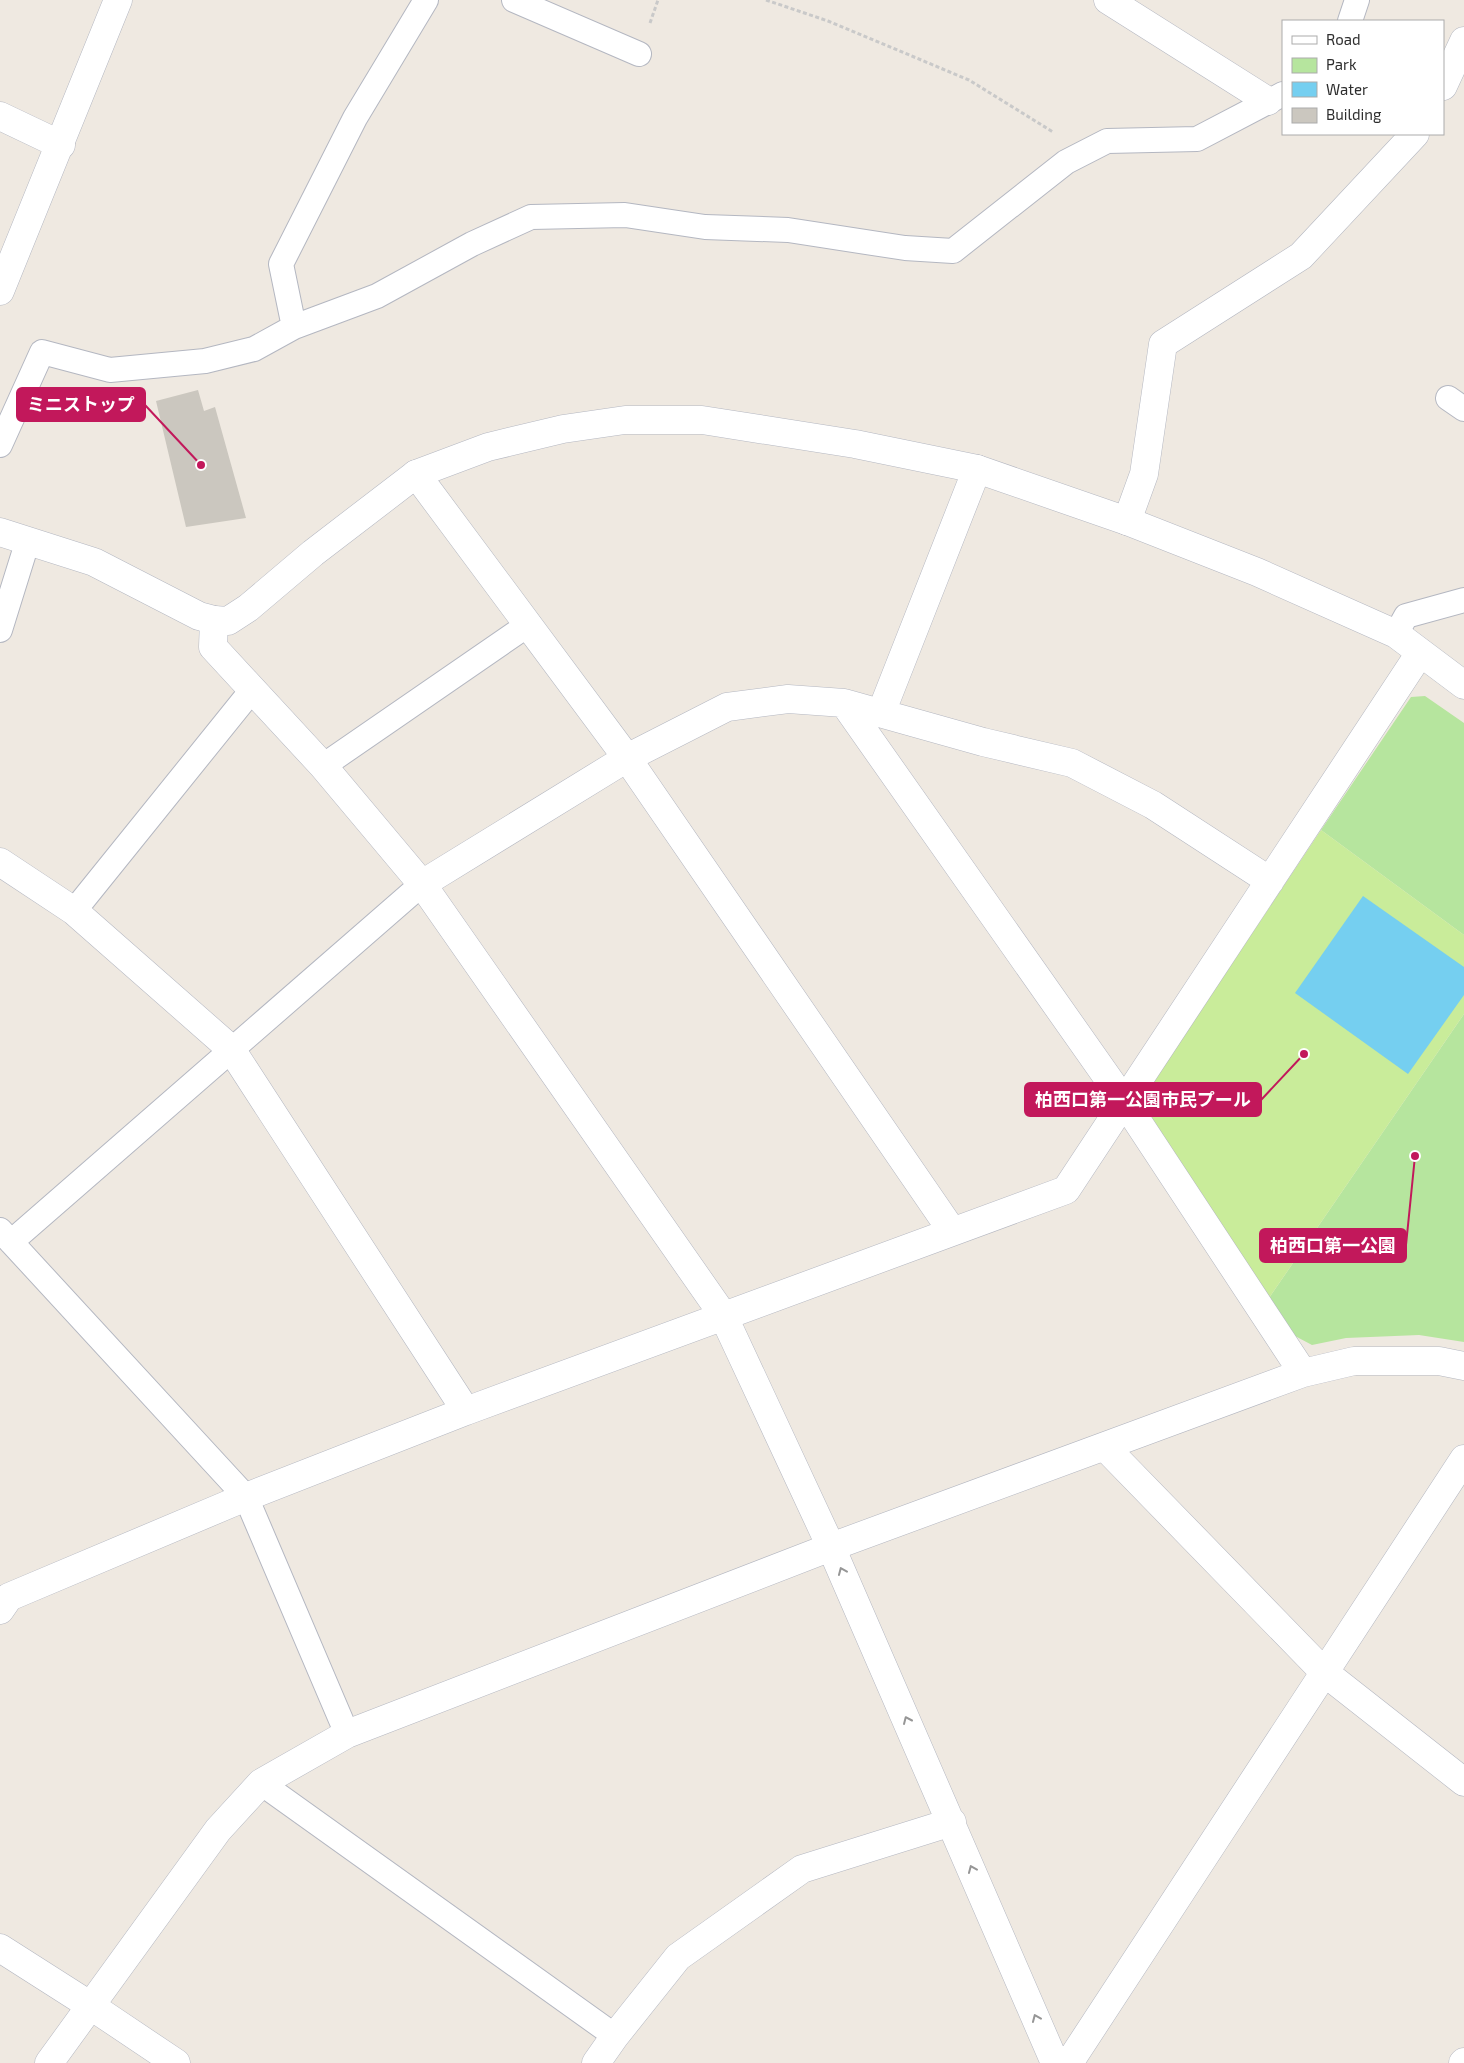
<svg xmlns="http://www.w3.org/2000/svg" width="1464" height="2063" viewBox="0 0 1464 2063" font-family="'Exo 2','Noto Sans JP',sans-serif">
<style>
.green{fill:#b6e59e}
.pitch{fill:#c9ec9a}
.water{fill:#75cff0}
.building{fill:#cbc7bf}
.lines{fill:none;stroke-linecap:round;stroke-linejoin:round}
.service-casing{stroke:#b4b7c1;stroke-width:26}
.minor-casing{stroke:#b4b7c1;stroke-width:29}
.tertiary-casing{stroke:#b4b7c1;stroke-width:29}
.path{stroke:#c9c9c9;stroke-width:3;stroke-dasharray:4 2.5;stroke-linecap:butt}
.service{stroke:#fff;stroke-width:24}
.minor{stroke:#fff;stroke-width:28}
.tertiary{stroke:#fff;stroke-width:28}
.oneway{stroke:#969696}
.leader{fill:none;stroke:#c2185b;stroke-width:2}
.callout-dot{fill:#c2185b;stroke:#fff;stroke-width:2}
.callout{fill:#c2185b;stroke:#c2185b;stroke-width:2}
.callout-label{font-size:18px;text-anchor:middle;font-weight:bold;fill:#fff}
</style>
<rect width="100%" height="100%" fill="#efe9e1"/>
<path class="green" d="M1425,696L1464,723V935L1321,830L1411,697Z
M1464,1014V1342L1419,1335L1346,1338L1312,1345L1295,1336L1269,1298Z"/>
<path class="pitch" d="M1321,830L1464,935V1014L1269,1298L1144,1110L1145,1094Z"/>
<path class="water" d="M1363,896L1464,967V995L1408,1074L1295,993Z"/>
<path class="building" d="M198,390L204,411L215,407L246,518L186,527L156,401Z"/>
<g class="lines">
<g class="service-casing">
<path id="service" d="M514,0L639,54
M1350,21L1357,0
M294,327L281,264L355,118L426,0
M1448,398L1464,409
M0,445L42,352L110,370L205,361L254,349L294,327L377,296L472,244L531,217L625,215L705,227L788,230L905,248L953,251L1066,162L1107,141L1197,139L1283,94
M0,630L28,540
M1396,634L1406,616L1464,600
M323,766L529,624
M74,911L252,690
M0,1230L246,1497L347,1734
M11,1242L422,884
M261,1783L615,2036"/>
</g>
<g class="minor-casing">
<path id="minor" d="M1108,0L1268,101
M1443,86L1464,41
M0,116L61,145
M416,474L627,758L952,1231
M1127,521L1144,474L1163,344L1301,256L1415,134
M214,620L213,647L323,766L422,884L723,1315L831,1547L1055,2063
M844,703L1124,1101L1303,1373
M881,713L977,469
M0,862L74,911L231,1049L466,1411L1066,1190L1420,653
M422,884L627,758L727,707L788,699L844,703L983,742L1072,763L1153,805L1270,881
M1105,1447L1324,1672L1464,1782
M0,1610L9,1597L246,1497L466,1411
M0,1948L91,2006L176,2063
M49,2063L218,1830L261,1783L347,1734L831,1547L1303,1373L1354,1361H1439L1464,1366
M596,2063L615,2036L678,1957L802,1869L952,1822
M1069,2063L1464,1459"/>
</g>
<g class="tertiary-casing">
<path id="tertiary" d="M0,291L118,0
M0,532L94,562L199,616L214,620L228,621L248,608L313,553L416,474L488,447L563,429L625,420H702L855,444L977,469L1127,521L1257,572L1396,634L1464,685
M1463,2063L1464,2062"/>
</g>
<path class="path" d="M766,0L828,21L969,80L1053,132
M650,23L658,0"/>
<use href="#service" class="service"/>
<use href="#minor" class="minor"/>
<use href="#tertiary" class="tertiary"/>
</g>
<defs><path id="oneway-chevron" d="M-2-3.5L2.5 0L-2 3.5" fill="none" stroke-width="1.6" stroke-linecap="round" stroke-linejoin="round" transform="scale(1.25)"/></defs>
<g class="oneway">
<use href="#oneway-chevron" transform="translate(842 1571) rotate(-113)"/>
<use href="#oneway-chevron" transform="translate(907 1720) rotate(-114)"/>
<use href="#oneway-chevron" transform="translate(972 1869) rotate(-113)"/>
<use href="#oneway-chevron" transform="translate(1036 2018) rotate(-113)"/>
</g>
<path class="leader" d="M201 465L145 405M1304 1054L1261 1100M1415 1156L1406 1245"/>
<g class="callout-dot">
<circle cx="201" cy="465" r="5"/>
<circle cx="1304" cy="1054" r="5"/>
<circle cx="1415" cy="1156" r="5"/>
</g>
<g class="callout">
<rect x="17" y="388" width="128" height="33" rx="5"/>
<rect x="1025" y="1083" width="236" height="33" rx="5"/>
<rect x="1260" y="1229" width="146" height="33" rx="5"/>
</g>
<g class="callout-label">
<text x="81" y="411">ミニストップ</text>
<text x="1143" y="1106">柏西口第一公園市民プール</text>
<text x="1333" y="1252">柏西口第一公園</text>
</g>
<rect x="1282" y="20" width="162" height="115" fill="#ffffff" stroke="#ababab"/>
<rect x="1292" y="36" width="25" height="8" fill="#ffffff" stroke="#ababab"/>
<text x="1326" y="45" font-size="15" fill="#2e2e2e">Road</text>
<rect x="1292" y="58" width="25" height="15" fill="#b6e59e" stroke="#ababab"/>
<text x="1326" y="70" font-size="15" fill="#2e2e2e">Park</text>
<rect x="1292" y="82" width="25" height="15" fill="#75cff0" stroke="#ababab"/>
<text x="1326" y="95" font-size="15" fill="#2e2e2e">Water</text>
<rect x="1292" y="108" width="25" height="15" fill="#cbc7bf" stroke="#ababab"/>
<text x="1326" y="120" font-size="15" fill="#2e2e2e">Building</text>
</svg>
